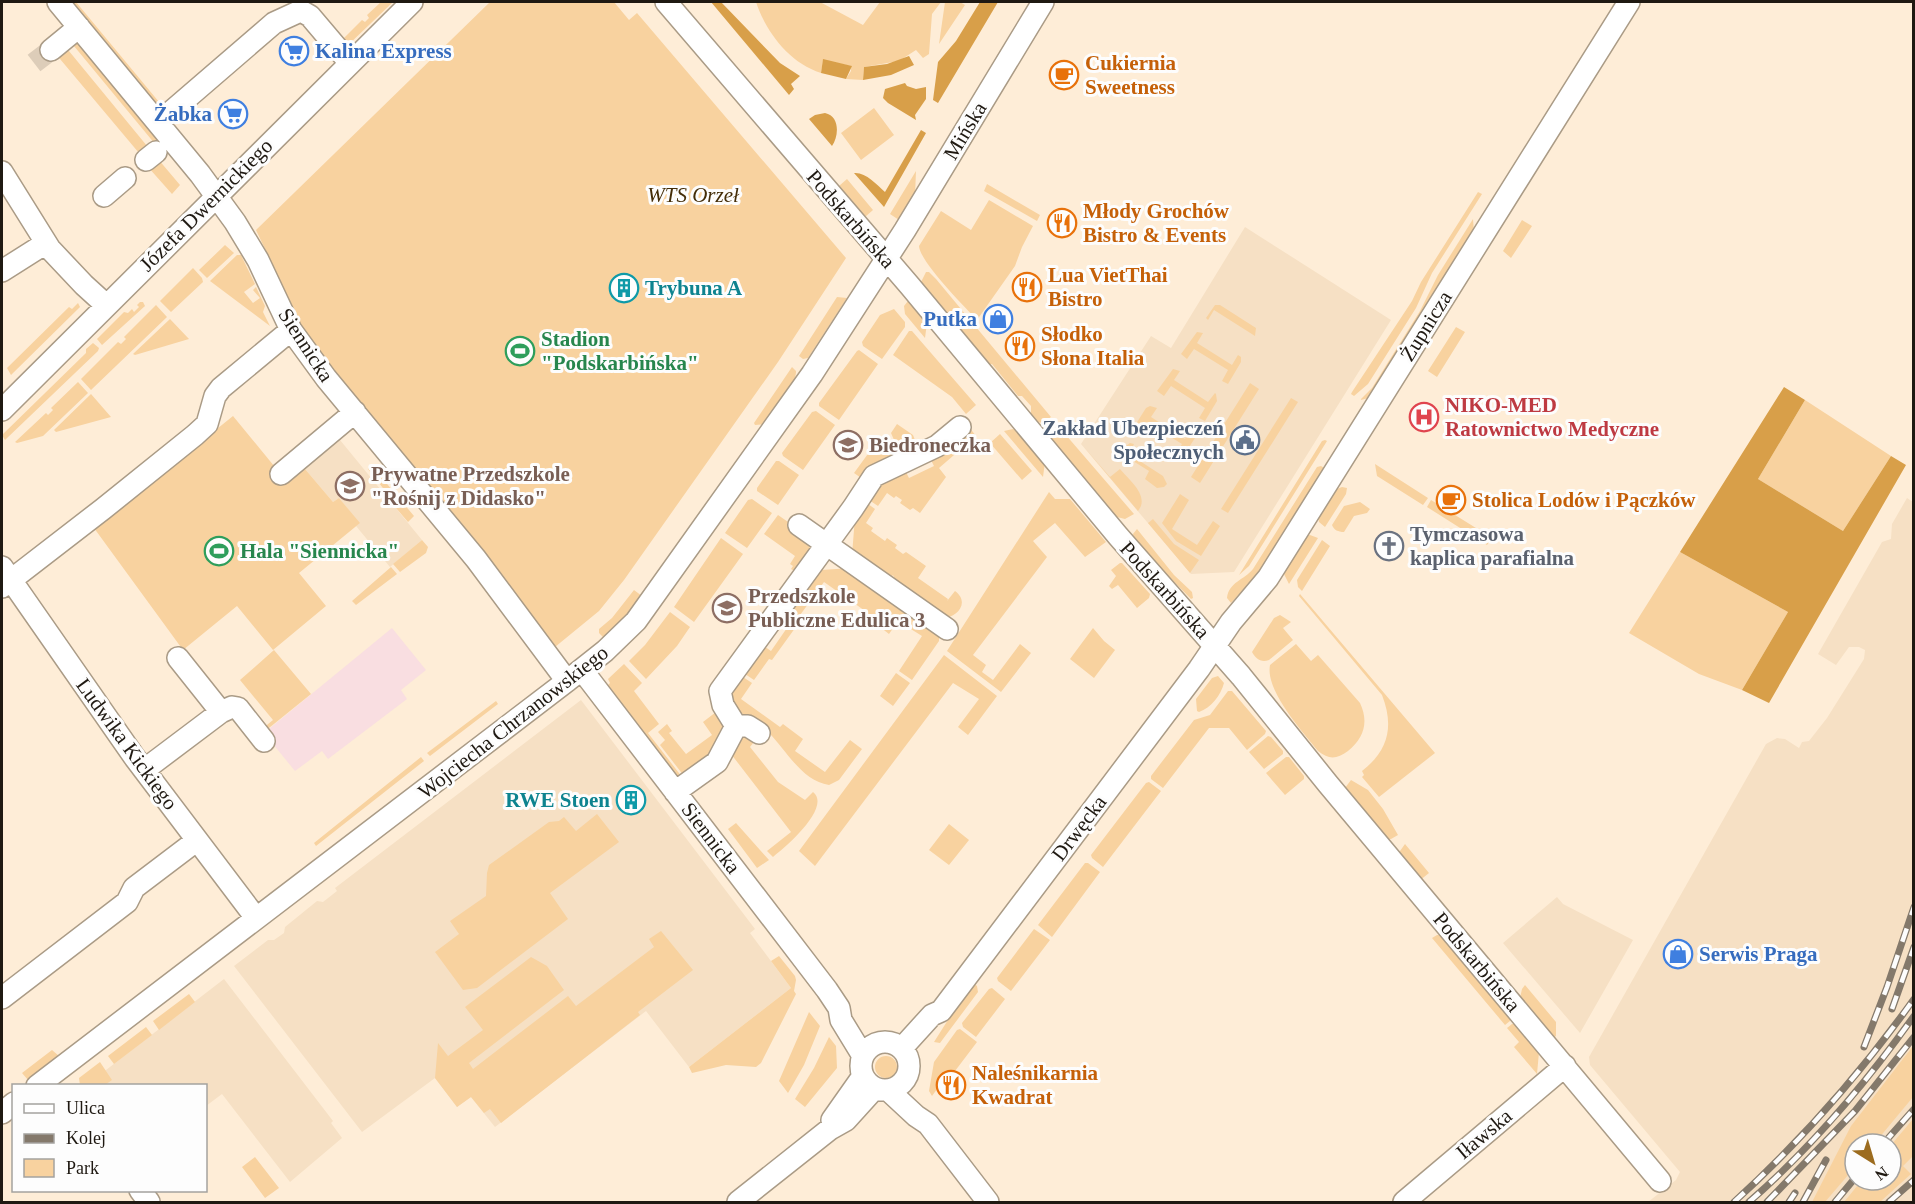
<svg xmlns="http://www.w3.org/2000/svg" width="1915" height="1204" viewBox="0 0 1915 1204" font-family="'Times New Roman',serif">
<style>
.built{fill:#f6e0c4;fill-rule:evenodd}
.education{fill:#f9dee1}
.green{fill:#f8d29f}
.forest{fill:#d89f49}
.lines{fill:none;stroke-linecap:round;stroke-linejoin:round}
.minor-tunnel{stroke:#ddcdb9;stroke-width:21;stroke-dasharray:21 10;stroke-linecap:butt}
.minor-casing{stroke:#aa9b86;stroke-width:24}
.minor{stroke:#fff;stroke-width:21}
.rail-casing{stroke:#84796b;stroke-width:7}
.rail{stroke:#fdfdfd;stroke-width:4.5;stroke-dasharray:14;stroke-linecap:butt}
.labels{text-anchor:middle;stroke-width:6;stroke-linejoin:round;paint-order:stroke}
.shop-label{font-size:21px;font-weight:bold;fill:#366cbe;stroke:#fdfdfd;text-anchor:start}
.food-label{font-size:21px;font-weight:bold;fill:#c56008;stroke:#fdfdfd;text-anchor:start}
.street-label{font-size:21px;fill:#1f1912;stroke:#fdfdfd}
.park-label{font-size:21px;font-style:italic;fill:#442d07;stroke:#fdfdfd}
.culture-label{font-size:21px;font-weight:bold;fill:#0d838f;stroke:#fdfdfd;text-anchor:start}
.leisure-label{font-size:21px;font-weight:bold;fill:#27864d;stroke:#fdfdfd;text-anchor:start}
.health-label{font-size:21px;font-weight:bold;fill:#be3a42;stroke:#fdfdfd;text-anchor:start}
.service-label{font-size:21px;font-weight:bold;fill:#4e5e75;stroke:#fdfdfd;text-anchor:end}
.education-label{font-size:21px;font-weight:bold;fill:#785e54;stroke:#fdfdfd;text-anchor:start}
.worship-label{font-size:21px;font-weight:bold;fill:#5b616d;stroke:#fdfdfd;text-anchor:start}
</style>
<rect width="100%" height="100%" fill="#feedd7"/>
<path class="built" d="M1245,227L1391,320L1234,572L1191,574L1081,444L1151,336L1171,348Z
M340,440L422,540L390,567L356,526L359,523L339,498L333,502L305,469Z
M1907,498L1913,502V1202H1648L1676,1180L1680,1172L1590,1065L1589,1057L1766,744L1777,738L1785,739L1799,748L1802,742L1809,741L1827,718L1864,659L1865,650L1859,647H1849L1836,665L1818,654L1882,542L1891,539L1892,524ZM1855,1144H1891V1180H1855Z
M581,700L755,929L750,933L791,988L689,1067L646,1011L495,1127L471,1097L457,1107L435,1078L362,1132L234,966L268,940H274L284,933L285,927L317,901L323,902L337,891L335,888Z
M1557,897L1563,904L1633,940L1580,1033L1503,943Z
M224,979L333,1121L331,1123L342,1138L290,1182L222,1094L206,1106V1086H82L106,1070Z"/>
<path class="education" d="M392,628L426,670L401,690L407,699L328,759L322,751L295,771L264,733Z"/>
<path class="green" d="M67,2H76L164,108L160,110Z
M381,2H393L345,48L339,43L362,20L365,22L369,18L367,15Z
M490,2H614L629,20L637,13L846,258L778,362L624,580L599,611L555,647L460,523L332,370L305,333L256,230Z
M756,2H820L863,25L880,2H941L932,14L929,54L923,58L916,50L899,61L864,67L863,80L846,79L851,71V66L823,60L821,73C789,63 766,32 756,2Z
M945,2H960L965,5L939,44Z
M73,37L166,146L160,150L69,40Z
M64,45L152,152L144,159L55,53Z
M874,108L894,135L861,160L841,133Z
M158,159L180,185L172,194L148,167Z
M916,171L915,196L899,220L890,214Z
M847,179L873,210L865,217L839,186Z
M987,184L1040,215L1037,221L984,191Z
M1478,192L1482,194L1432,273L1416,308L1368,384L1354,396L1351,394L1352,392L1412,301L1421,282Z
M989,200L1033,226L1022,247L1015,266L977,320C964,306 920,262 919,246L941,211L971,230Z
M1473,219L1474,232L1369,398L1360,400L1372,388L1420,311L1438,275Z
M1522,220L1532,226L1511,258L1503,251Z
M225,245L234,253L207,278L199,270Z
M237,255H241L255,284L244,292L253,303L260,298L253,290L256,287L265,306L263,312L270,326L210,281Z
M193,268L202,278L203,282L171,312L160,301Z
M926,272H929L936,279L1051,417C1043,423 1039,425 1031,419V406L1022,396H1018L992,364L987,365L921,282Z
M837,297L847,298L808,358L803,359L799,356Z
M908,301L927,323L925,338L905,314L904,306Z
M140,302H143L145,306L102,345L97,339L124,312L128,313L132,309L134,312L139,307L137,305Z
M78,303L80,307L11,375L7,368L69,307L72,309Z
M156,305L167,317L91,390L81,379L118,342L121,344L126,339L124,337Z
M1215,305H1220L1256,328L1255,336L1214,310L1208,320L1206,318Z
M894,309L905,322V327L882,359L863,346L862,342L880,315Z
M170,319L189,339L135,355L133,354Z
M1456,327L1465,332L1437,377L1428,371Z
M909,331H912L976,405L966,414L952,397L893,355Z
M1197,332L1203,333L1197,343L1232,365L1238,355L1241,357V362L1228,384L1222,381L1228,370L1194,349L1187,359L1181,354Z
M93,343L99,348L98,351L5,440L2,435L86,353V349Z
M859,350L878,364L839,420L819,406V403L857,351Z
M792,367L796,371C797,384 774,412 766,424L755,425L754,423Z
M1173,369L1180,371L1174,380L1208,402L1215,393L1216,394L1217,401L1205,421L1199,418L1205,408L1171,386L1164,396L1157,391Z
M78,382L88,393L43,436L17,443L15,442L46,413L48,415L53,410L51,408Z
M1250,383L1259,389L1200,483L1191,477Z
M91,394L111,417L56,432L54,430Z
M1291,398L1298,402L1228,513L1221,509Z
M1805,400L1891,456L1843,531L1758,479Z
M1150,406L1157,408L1151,417L1185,439L1191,430L1194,433L1195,438L1182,458L1176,453L1182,444L1148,423L1141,432L1134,427L1146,408Z
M816,411L835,425L803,470L783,456L782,453L812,412Z
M233,416L288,483L305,469L333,502L339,498L360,523L299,573L326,606L273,650L237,606L183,650L94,528Z
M897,424L913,435L918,448L901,456L891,433Z
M969,427L976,436L939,468L946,477L920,513L913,508L910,510L900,503L902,500L896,496L894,498L887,493L878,506L866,498L878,480L904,468L909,478L934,466L929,456Z
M1059,427L1134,514L1125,519L1113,516L1052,440L1053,433Z
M1013,429L1019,431L1045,462L1043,477L1004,431Z
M1000,434L1032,471L1022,480L990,443Z
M881,436L891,444L898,458L864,480L854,473Z
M1325,440L1327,441L1249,566L1239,575L1322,441Z
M1130,443L1134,444L1129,454L1163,476L1167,484L1164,487L1157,488L1145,479L1149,471L1125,456L1123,448Z
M1084,447L1110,477L1120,469C1130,481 1150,496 1138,511Z
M776,461H779L799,475L778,505L757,491V488Z
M1375,464L1428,498L1423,505L1377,476Z
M372,466L414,516L408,522L396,508L397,506L368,469Z
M1321,466L1326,469L1261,570L1231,603L1227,598C1229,582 1244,580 1253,569L1317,467Z
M1342,487L1347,488L1346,494L1325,527L1319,522L1318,517L1334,490Z
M1049,492L1055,499H1070L1106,542L1085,557L1055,523L1033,541L1047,557L973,655L986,665L982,672L993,680L1020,644L1031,653L1001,692L947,651Z
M1180,494L1189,500L1172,529L1197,545L1213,521L1220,526L1201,556L1176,541L1162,523Z
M752,499L772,513L747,548L725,533L748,500Z
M1431,500L1492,538L1487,545L1427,507Z
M864,501L875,509L866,523L873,528L871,531L885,541L887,538L897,545L895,548L903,554L906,552L926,566L918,578L948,599L947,601L955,591C970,602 958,618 942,618L898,588L893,575L888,581L852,555L855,517Z
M1360,502L1370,509L1367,513L1354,516L1344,532C1338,532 1334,530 1332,525L1344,506Z
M778,515L804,533L812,553L798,573L791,569L793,566L790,564L795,556L764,534Z
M1153,519L1174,544L1199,560L1190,573L1148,523Z
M1137,529L1174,575L1192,592L1193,598L1191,599L1135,542L1133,534Z
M1310,535L1318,538L1289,584L1283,572L1305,536Z
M721,538L743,554L694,622L674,607Z
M422,540L428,547L426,553L400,572L393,564Z
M1322,540L1330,546L1302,591L1298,587L1297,580Z
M1680,552L1788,612L1742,690L1699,674L1629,633Z
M1120,563H1122L1150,594L1149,598L1137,608L1118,585L1112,589L1109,586L1116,576L1111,570Z
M818,564L821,570L852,568L851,575L880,596L888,593L939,634V641L912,680L899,671L922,636L898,621L889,634L866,616L868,613L824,582L813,597L801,589Z
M391,567L397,574L356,605L352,601Z
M634,590L642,596L618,625L604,638L599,633V629L612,618Z
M799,592L811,600L795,622L798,624L772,660L769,659L754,680L742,672L761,644L771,651L789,625L780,618Z
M1300,594L1435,753L1379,797L1362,777L1364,775L1362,771C1389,750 1394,726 1382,695L1299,596Z
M670,612L690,627L677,646L646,679L629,661L645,645Z
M1280,615L1291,622L1283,628L1293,640L1269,660C1261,663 1256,659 1252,652L1274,618Z
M1093,628L1104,641L1115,650L1094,678L1070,659Z
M1296,644L1311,661L1318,655L1360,703C1369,722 1364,738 1348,751C1337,759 1329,760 1318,751C1303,732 1265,691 1270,665Z
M274,650L311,694L264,732L262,729L273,720L240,680Z
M944,655L997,696L968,735L958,727L979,699L953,683L815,866L799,851Z
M624,664L642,683L634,691L659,724L648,733L682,777L676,779L606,687L610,683L608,679Z
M896,673L910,683L893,706L880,696Z
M740,675L752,683L741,699L780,727L783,724L803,739L795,751L825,772L850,740L862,749L839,780L829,785C802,781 786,750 769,733C756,720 739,715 728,700Z
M1218,676L1224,683C1221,695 1211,708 1199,712L1197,711L1196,699L1212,678Z
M1228,691H1232L1266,731L1265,734L1247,750L1229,728H1209L1163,788L1151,779V776L1194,720L1210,715Z
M496,701L498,704L430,756L427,753Z
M716,712L727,726L711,756L684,776L660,745L665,740L658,732L667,724L672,731L669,733L686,754L712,735L703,722Z
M746,735L757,738L750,747L778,782L805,800L813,792C832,807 786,847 773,857L767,851L791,832L728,750Z
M1268,736L1271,737L1283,751V754L1264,769L1249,752Z
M421,757L424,761L316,846L314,843Z
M1286,757H1289L1304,776V779L1285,795L1266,773Z
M1351,780L1368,790L1383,809L1398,835L1391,839H1386L1345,788Z
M1149,782L1161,791L1103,867L1092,858L1091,855L1146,783Z
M597,814L619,842L550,893L568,919L477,988L463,990L435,952L459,934L450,921L486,896L487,873L489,865L549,822L559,821L564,817L576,831Z
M736,823L769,860L757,868L728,829Z
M949,824L969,840L949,865L929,850Z
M1405,844L1429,873L1419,881L1399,856L1400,851Z
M1085,863H1088L1100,872L1052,937L1038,925Z
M1034,929L1050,940L1011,991L998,981L997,978Z
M661,931L693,970L638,1012L640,1015L501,1123L490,1109L484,1113L471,1097L457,1107L435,1078L438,1043L448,1056L483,1030L465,1007L531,957L547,966L564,990L469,1063L473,1069L568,996L576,1006L654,947L649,939Z
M1437,935H1440L1510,1018V1021L1505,1025L1432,938Z
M779,956L795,976L796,980L794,991L796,994L761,1063L756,1067L726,1065L692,1073L689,1067L791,988L771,961Z
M972,982L977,986L978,992L940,1043L934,1042Z
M1525,985L1556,1022V1036L1552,1039L1520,998L1522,989Z
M992,988L1005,999L976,1037L963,1027L962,1023L989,989Z
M189,994L195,1002L159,1030L153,1021Z
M809,1012L820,1026L804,1065L788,1093L779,1081Z
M1512,1024H1515L1539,1052L1537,1074L1514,1047L1519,1042L1507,1028Z
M146,1027L152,1035L114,1064L108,1056Z
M960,1029L977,1042L952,1075L948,1074L932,1096L929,1091L934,1062L957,1030Z
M829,1037L836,1046L837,1068L805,1107L795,1099L814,1068Z
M1913,1046V1097L1874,1144H1855V1167L1825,1202H1812L1851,1126Z
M52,1050L59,1056L28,1080L22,1073Z
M875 1067a11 11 0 1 1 22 0a11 11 0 1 1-22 0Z
M100,1062L112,1080L105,1085H80L79,1078Z
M1913,1119V1156L1903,1166L1911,1174L1880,1202H1844L1862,1180H1891V1145Z
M255,1157L279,1188L265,1198L242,1167Z"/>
<path class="forest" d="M711,2H721L780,63L800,76L791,84L794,89L789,95Z
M980,2H998L938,103L933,100L938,62L956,41Z
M909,56L914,65L891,75L863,80L864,67L887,64Z
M823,59L852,66L846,79L821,73Z
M905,83L907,86L916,89L926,87V99L915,115L916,120L888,103L883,98L885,89Z
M825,113C840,116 839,136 832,146L809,119L815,115Z
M921,130L926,133L884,207L854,173C866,172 876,184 885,192Z
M1784,387L1805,400L1758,479L1843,531L1891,456L1906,465L1769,703L1742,690L1788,612L1680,552Z"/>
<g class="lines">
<path class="minor-tunnel" d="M34,63L51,50"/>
<g class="minor-casing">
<path id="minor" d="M58,2L200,174L235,222L258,260L291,330L326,378L476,559L567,681
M666,2L910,286L1118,536L1241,676L1328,784L1660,1181
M51,50L79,27
M158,123L274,23L298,12H303L310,16L349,62
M146,160L156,152
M2,172L50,249L84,285L106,305
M104,196L125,178
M2,271L46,243
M2,410L412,2
M281,474L355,412
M799,525L947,629
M2,567L135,758L256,918
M2,587L103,509L195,435L207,424L215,396L221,388L291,330
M582,670L827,990L839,1008L841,1020L863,1056
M221,712L232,707L238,708L264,741
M736,726H748L759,733
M144,770L221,712L178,658
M675,792L717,762L736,726L723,705L720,691L853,508L874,476L937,446L960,427
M2,998L127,902L134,888L196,841
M861 1066a24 24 0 1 1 48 0a24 24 0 1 1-48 0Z
M902,1048L932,1015L941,1011L1199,669L1231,622L1268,578L1629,2
M37,1086L567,681L605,651L636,621L812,374L905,230L1043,2
M888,1090L916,1116L928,1124L988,1202
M2,1113L14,1103
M832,1120L863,1076
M140,1190L149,1202
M738,1202L830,1129L846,1120L875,1088
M1404,1202L1565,1066"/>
</g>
<use href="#minor" class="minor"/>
<g class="rail-casing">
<path id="rail" d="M1892,1009L1914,947
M1864,1047L1887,987L1914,907
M1883,1144L1914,1109
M1734,1202C1801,1141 1861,1073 1914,999
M1749,1202C1811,1148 1866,1083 1914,1016
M1767,1202L1855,1111L1914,1037
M1789,1202L1795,1193
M1803,1202L1826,1160
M1835,1202L1855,1178
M1889,1202L1914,1180"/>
</g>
<use href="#rail" class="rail"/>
</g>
<defs>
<g id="supermarket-ring" transform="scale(1.5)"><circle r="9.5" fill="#fdfdfd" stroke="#3f7fe0" stroke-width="1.5"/><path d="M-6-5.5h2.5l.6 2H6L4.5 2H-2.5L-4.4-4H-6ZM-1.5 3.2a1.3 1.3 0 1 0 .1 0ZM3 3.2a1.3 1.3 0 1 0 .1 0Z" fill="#3f7fe0"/></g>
<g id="cafe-ring" transform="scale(1.5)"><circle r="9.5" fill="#fdfdfd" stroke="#e8710a" stroke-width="1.5"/><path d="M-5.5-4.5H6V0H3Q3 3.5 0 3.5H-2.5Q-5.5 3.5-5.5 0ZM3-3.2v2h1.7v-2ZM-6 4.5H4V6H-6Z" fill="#e8710a"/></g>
<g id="restaurant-ring" transform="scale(1.5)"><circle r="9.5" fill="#fdfdfd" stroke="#e8710a" stroke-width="1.5"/><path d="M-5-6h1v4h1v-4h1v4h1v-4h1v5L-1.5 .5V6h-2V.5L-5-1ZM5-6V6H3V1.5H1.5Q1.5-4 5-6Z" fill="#e8710a"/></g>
<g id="building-ring" transform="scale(1.5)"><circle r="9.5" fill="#fdfdfd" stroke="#0f9aa8" stroke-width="1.5"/><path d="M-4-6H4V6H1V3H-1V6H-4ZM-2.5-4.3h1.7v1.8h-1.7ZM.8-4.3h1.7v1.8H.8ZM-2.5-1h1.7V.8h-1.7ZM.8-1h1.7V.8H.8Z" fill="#0f9aa8"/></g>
<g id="shop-ring" transform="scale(1.5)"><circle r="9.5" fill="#fdfdfd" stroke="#3f7fe0" stroke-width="1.5"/><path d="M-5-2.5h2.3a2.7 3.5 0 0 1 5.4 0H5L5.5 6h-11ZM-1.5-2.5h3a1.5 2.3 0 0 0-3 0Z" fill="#3f7fe0"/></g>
<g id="stadium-ring" transform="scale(1.5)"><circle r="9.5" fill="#fdfdfd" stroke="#2e9e5b" stroke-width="1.5"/><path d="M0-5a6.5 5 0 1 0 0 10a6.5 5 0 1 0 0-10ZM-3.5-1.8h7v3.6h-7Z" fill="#2e9e5b"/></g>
<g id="hospital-ring" transform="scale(1.5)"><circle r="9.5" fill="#fdfdfd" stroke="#e0444e" stroke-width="1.5"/><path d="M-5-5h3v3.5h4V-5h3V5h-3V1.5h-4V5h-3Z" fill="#e0444e"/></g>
<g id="civic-ring" transform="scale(1.5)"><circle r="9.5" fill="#fdfdfd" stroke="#5c6f8a" stroke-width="1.5"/><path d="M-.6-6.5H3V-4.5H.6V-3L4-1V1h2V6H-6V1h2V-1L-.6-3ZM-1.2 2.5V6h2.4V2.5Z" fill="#5c6f8a"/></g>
<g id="school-ring" transform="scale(1.5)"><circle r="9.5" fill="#fdfdfd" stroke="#8d6e63" stroke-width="1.5"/><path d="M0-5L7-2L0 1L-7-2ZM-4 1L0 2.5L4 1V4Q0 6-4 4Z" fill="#8d6e63"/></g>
<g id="church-ring" transform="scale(1.5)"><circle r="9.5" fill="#fdfdfd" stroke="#6b7280" stroke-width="1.5"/><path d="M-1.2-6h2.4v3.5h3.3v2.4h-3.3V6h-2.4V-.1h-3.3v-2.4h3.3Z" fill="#6b7280"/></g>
</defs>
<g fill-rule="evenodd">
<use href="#supermarket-ring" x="294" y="51"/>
<use href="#cafe-ring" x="1064" y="75"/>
<use href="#supermarket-ring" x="233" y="114"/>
<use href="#restaurant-ring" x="1062" y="223"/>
<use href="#restaurant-ring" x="1027" y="287"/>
<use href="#building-ring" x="624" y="288"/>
<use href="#shop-ring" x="998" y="319"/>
<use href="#restaurant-ring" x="1020" y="346"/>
<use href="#stadium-ring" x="520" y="351"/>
<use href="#hospital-ring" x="1424" y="417"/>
<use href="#civic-ring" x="1245" y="440"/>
<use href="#school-ring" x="848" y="445"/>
<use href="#school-ring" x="350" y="486"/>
<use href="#cafe-ring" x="1451" y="500"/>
<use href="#church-ring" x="1389" y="546"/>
<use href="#stadium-ring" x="219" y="551"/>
<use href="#school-ring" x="727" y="608"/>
<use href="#building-ring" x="631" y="800"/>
<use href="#shop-ring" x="1678" y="954"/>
<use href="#restaurant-ring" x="951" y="1085"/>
</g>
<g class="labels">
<g class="shop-label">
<text x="315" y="58">Kalina Express</text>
<text x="212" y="121" text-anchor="end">Żabka</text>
<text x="977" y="326" text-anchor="end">Putka</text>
<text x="1699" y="961">Serwis Praga</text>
</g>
<g class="food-label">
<text x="1085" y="70">Cukiernia<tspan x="1085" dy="24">Sweetness</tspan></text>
<text x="1083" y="218">Młody Grochów<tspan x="1083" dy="24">Bistro &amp; Events</tspan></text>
<text x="1048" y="282">Lua VietThai<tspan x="1048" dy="24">Bistro</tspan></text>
<text x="1041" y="341">Słodko<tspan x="1041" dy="24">Słona Italia</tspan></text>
<text x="1472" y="507">Stolica Lodów i Pączków</text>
<text x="972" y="1080">Naleśnikarnia<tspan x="972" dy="24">Kwadrat</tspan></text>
</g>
<g class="street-label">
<text transform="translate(965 131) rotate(-59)" y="7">Mińska</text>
<text transform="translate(206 205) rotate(-45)" y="7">Józefa Dwernickiego</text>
<text transform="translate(851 219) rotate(49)" y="7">Podskarbińska</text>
<text transform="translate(1426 326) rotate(-58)" y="7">Żupnicza</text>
<text transform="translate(306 345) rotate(57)" y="7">Siennicka</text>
<text transform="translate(1165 590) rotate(48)" y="7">Podskarbińska</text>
<text transform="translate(513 722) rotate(-38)" y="7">Wojciecha Chrzanowskiego</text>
<text transform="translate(127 744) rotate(54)" y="7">Ludwika Kickiego</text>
<text transform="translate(1079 828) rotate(-53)" y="7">Drwęcka</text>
<text transform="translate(711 838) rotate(53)" y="7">Siennicka</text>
<text transform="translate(1477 962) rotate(50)" y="7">Podskarbińska</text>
<text transform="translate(1484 1134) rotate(-40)" y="7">Iławska</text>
</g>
<g class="park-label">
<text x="693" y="202">WTS Orzeł</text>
</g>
<g class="culture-label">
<text x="645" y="295">Trybuna A</text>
<text x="610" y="807" text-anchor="end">RWE Stoen</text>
</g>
<g class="leisure-label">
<text x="541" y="346">Stadion<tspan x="541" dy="24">"Podskarbińska"</tspan></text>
<text x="240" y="558">Hala "Siennicka"</text>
</g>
<g class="health-label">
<text x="1445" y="412">NIKO-MED<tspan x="1445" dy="24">Ratownictwo Medyczne</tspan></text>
</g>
<g class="service-label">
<text x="1224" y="435">Zakład Ubezpieczeń<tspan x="1224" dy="24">Społecznych</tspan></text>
</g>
<g class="education-label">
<text x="869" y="452">Biedroneczka</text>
<text x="371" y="481">Prywatne Przedszkole<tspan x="371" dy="24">"Rośnij z Didasko"</tspan></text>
<text x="748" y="603">Przedszkole<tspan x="748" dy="24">Publiczne Edulica 3</tspan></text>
</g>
<g class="worship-label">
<text x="1410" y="541">Tymczasowa<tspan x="1410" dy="24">kaplica parafialna</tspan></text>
</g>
</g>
<rect width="1915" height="1204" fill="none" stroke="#1f1912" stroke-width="6"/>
<rect x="12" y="1084" width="195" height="108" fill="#fdfdfd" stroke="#a4a29f" stroke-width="1.5"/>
<rect x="24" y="1104" width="30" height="9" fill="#ffffff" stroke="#a4a29f" stroke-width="1.5"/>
<text x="66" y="1114" font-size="18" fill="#1f1912">Ulica</text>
<rect x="24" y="1134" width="30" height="9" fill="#84796b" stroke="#a4a29f" stroke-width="1.5"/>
<text x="66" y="1144" font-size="18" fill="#1f1912">Kolej</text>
<rect x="24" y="1159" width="30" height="18" fill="#f8d29f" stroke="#a4a29f" stroke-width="1.5"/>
<text x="66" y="1174" font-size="18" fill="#1f1912">Park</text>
<g transform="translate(1873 1162) rotate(143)"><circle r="28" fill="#fdfdfd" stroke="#a4a29f" stroke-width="1.5"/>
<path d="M0-4.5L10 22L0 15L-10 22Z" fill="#9c6c1f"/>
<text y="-9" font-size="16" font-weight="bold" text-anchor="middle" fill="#1f1912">N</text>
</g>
</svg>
